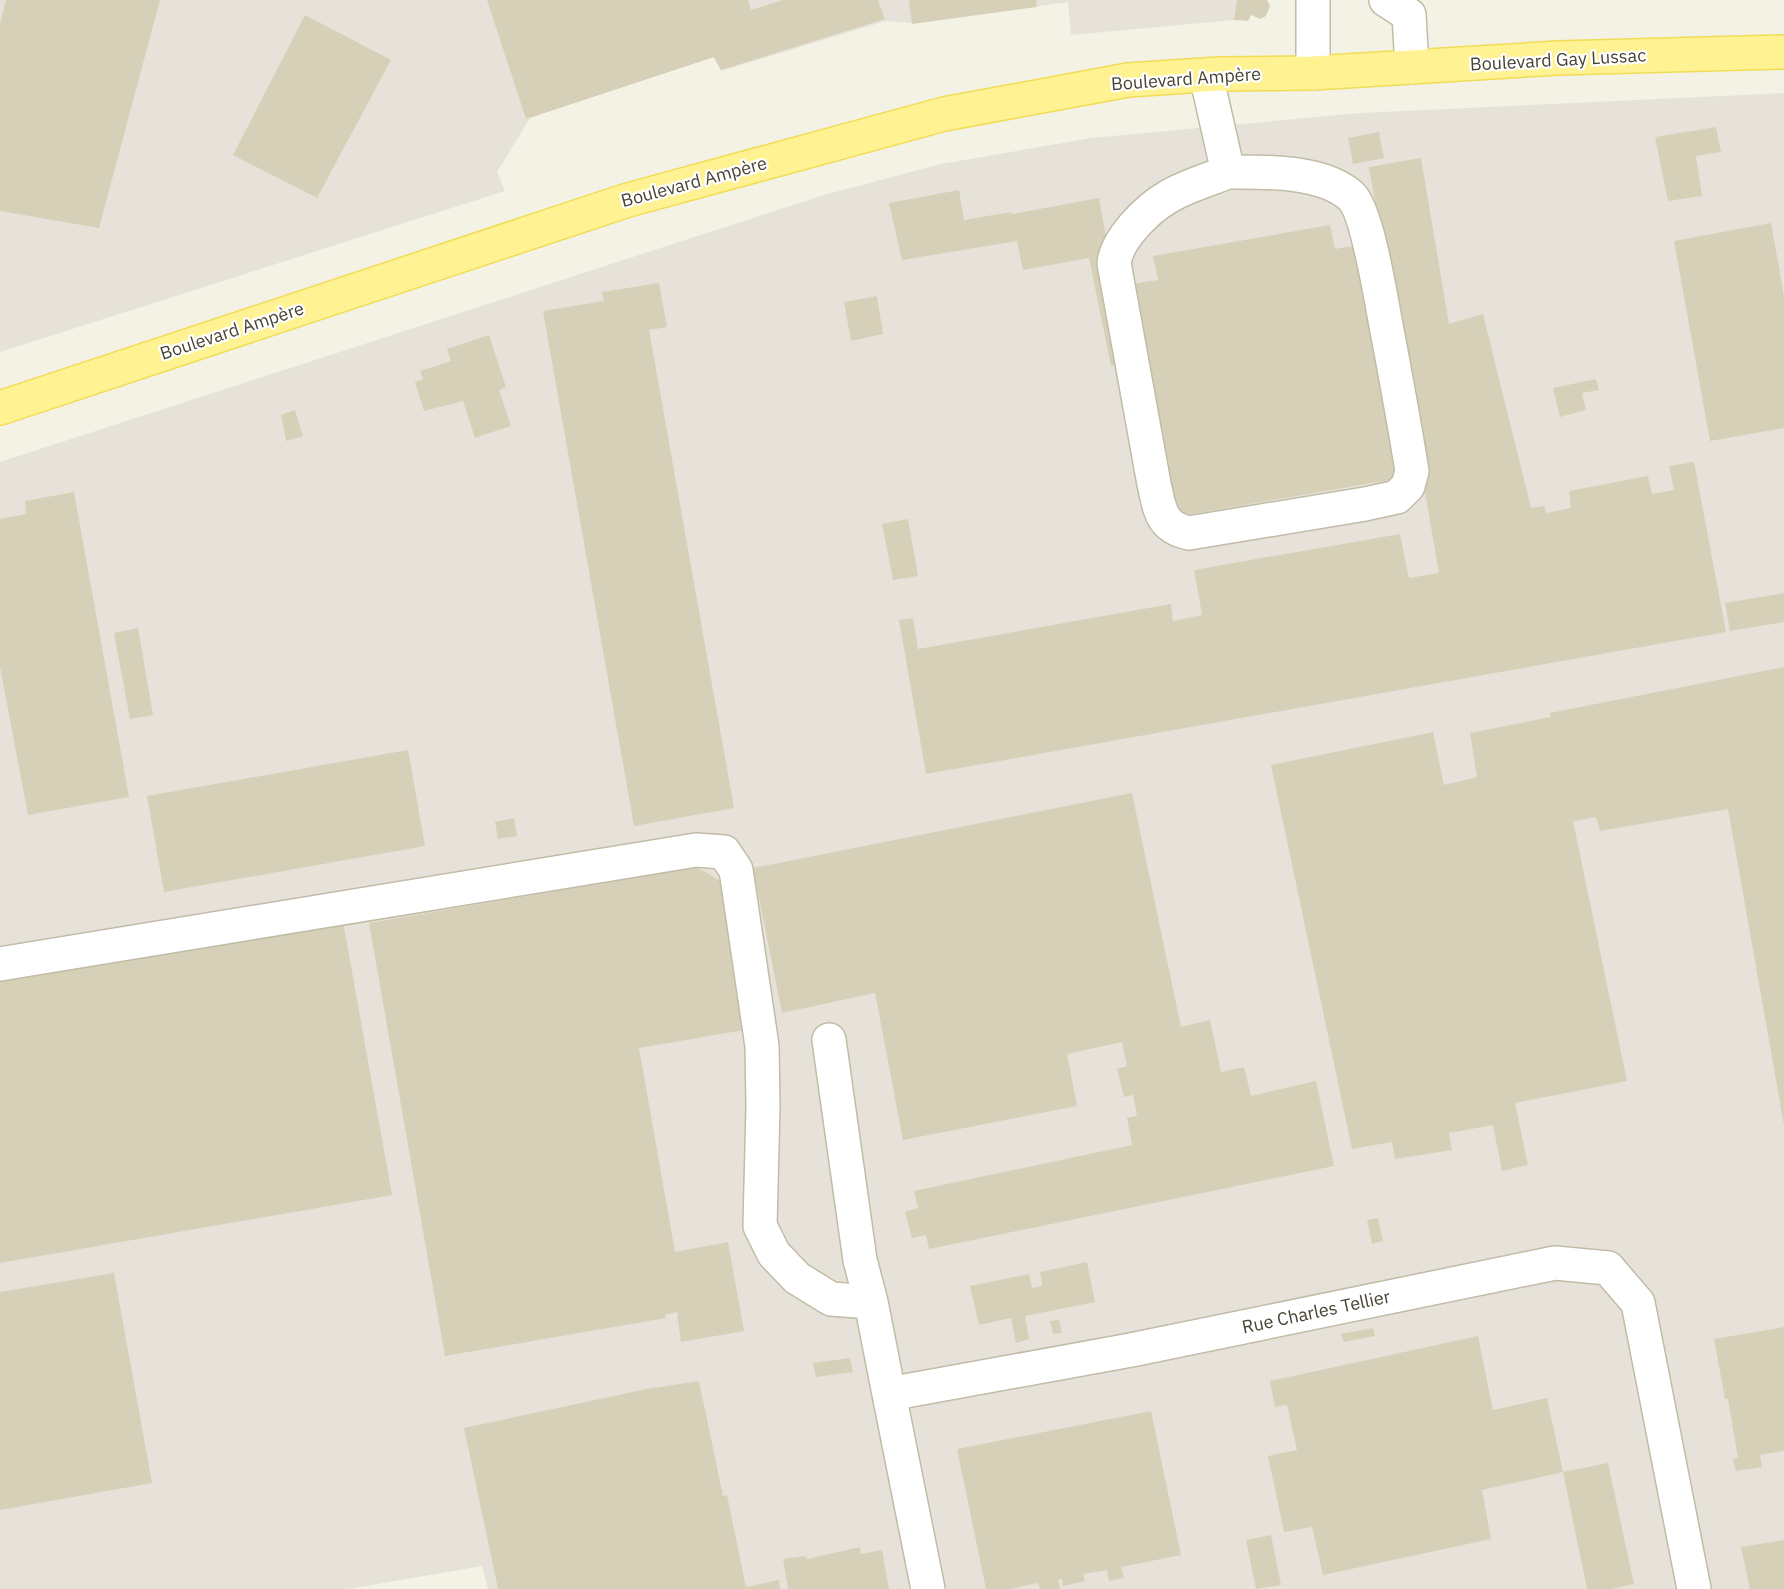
<svg xmlns="http://www.w3.org/2000/svg" width="1784" height="1589" viewBox="0 0 1784 1589" font-family="'IBM Plex Sans',sans-serif">
<style>
.industrial{fill:#e6e2d9}
.building{fill:#d7d0b8}
.lines{fill:none;stroke-linecap:round;stroke-linejoin:round}
.minor-casing{stroke:#c1bca6;stroke-width:36}
.major-casing{stroke:#f1dc55;stroke-width:36}
.minor{stroke:#fff;stroke-width:33}
.major{stroke:#fff292;stroke-width:33}
.labels{text-anchor:middle;stroke-width:4.5;stroke-linejoin:round;paint-order:stroke}
.street-label{font-size:18px;fill:#474333;stroke:#fff}
</style>
<rect width="100%" height="100%" fill="#f4f2e4"/>
<path class="industrial" d="M0,0H1237L1234,20L1071,35L1068,2L913,23L886,21L721,71L713,57L530,118L497,172L505,191L0,352Z
M1784,93V1589H488L482,1566L349,1589H0V462L824,195L941,164L1091,138L1360,113Z"/>
<path class="building" d="M6,0H160L99,228L0,211V24Z
M487,0H748L751,10L783,0H878L885,19L721,70L714,57L526,119Z
M909,0H1036L1037,7L912,24Z
M1237,0H1267L1270,6L1266,16L1260,19L1251,15L1248,21L1234,20Z
M305,15L391,60L317,198L233,155Z
M1716,127L1721,152L1696,156L1702,196L1668,201L1655,137Z
M1379,132L1384,158L1353,164L1348,138Z
M1421,158L1449,324L1483,314L1531,508L1544,506L1546,513L1571,508L1569,491L1648,476L1652,494L1674,490L1669,466L1694,462L1726,632L926,774L899,620L913,618L918,649L1171,604L1173,621L1202,615L1194,570L1400,534L1409,578L1439,573L1369,167Z
M959,190L964,220L1011,212L1012,214L1099,198L1129,364L1111,366L1089,258L1023,270L1017,241L902,260L889,203Z
M1771,223L1784,296V428L1710,441L1674,241Z
M1330,225L1335,249L1358,245L1402,478L1174,517L1132,284L1158,280L1153,256Z
M659,283L667,327L649,330L734,808L634,826L543,311L604,301L602,292Z
M877,296L883,334L851,341L844,302Z
M489,335L506,387L499,390L511,426L475,438L463,401L424,411L415,382L423,379L420,371L451,361L447,349Z
M1596,379L1599,390L1582,393L1586,410L1560,417L1553,388Z
M295,410L303,436L286,441L281,415Z
M74,492L129,797L28,815L0,667V519L26,514L25,501Z
M908,519L918,576L893,580L882,524Z
M1784,593V622L1730,631L1725,603Z
M138,628L153,715L130,719L114,633Z
M1784,667V1125L1728,809L1600,831L1596,817L1573,821L1627,1081L1515,1103L1528,1165L1502,1171L1493,1125L1449,1133L1452,1150L1395,1159L1392,1142L1352,1149L1271,765L1433,732L1444,785L1477,777L1470,733L1551,717L1550,713Z
M408,750L425,846L164,892L147,796Z
M1132,793L1181,1027L1210,1020L1221,1072L1244,1067L1251,1096L1316,1081L1334,1166L929,1249L926,1235L912,1238L905,1212L918,1208L914,1191L1132,1145L1127,1118L1137,1116L1133,1095L1124,1097L1117,1069L1127,1066L1122,1042L1067,1054L1077,1106L903,1140L875,993L782,1013L753,868Z
M514,818L517,836L498,839L495,822Z
M696,867L730,886L756,1028L639,1048L675,1252L728,1242L744,1331L681,1342L677,1312L665,1315L666,1318L445,1356L369,923Z
M341,910L392,1195L0,1263V972Z
M1378,1218L1383,1241L1372,1244L1367,1220Z
M1087,1262L1095,1302L1025,1316L1029,1339L1016,1343L1011,1318L979,1325L970,1286L1029,1274L1032,1288L1042,1286L1040,1272Z
M114,1273L152,1483L0,1510V1292Z
M1059,1320L1062,1333L1053,1334L1050,1321Z
M1784,1327V1451L1760,1455L1762,1467L1736,1471L1733,1459L1738,1458L1728,1399H1725L1714,1339Z
M1373,1328L1375,1336L1344,1342L1341,1334Z
M1478,1336L1493,1410L1547,1398L1563,1472L1482,1490L1491,1539L1323,1575L1312,1527L1284,1532L1268,1456L1297,1450L1287,1405L1275,1407L1270,1381Z
M850,1358L853,1372L816,1377L813,1363Z
M699,1381L723,1496L727,1495L746,1587L779,1580L780,1589H498L464,1428L647,1389Z
M1151,1411L1181,1555L1121,1567L1124,1578L1109,1581L1107,1570L1083,1574L1085,1581L1063,1586L1062,1579L1058,1580L1060,1589H1040L1038,1583L1010,1589H986L957,1449Z
M1608,1463L1634,1584L1612,1589H1587L1563,1472Z
M1271,1535L1281,1585L1256,1589L1246,1540Z
M1784,1540V1589H1750L1741,1547Z
M860,1547L861,1554L882,1550L889,1589H788L783,1559L806,1556L807,1559Z"/>
<g class="lines">
<g class="minor-casing">
<path id="minor" d="M1386,0L1409,15L1412,67
M1313,73V0
M1206,75L1228,172C1264,172 1322,170 1351,196C1369,213 1383,313 1389,341C1397,384 1405,427 1412,471L1408,486L1397,497L1365,504L1189,533C1160,527 1160,509 1154,484L1114,263C1117,239 1147,209 1168,197C1184,187 1210,179 1228,172
M0,964L696,850L724,852L736,870L762,1046L763,1107L760,1226L774,1254L797,1278L831,1299L871,1302
M829,1040L860,1260L871,1302L889,1394
M928,1589L889,1394L1131,1350L1555,1263L1608,1268L1638,1303L1694,1589"/>
</g>
<g class="major-casing">
<path id="major" d="M0,408L628,200L944,114L1128,80L1219,74L1313,73L1558,58L1784,52"/>
</g>
<use href="#minor" class="minor"/>
<use href="#major" class="major"/>
</g>
<g class="labels">
<g class="street-label">
<text transform="translate(1558 60) rotate(-3)" y="6">Boulevard Gay Lussac</text>
<text transform="translate(1186 79) rotate(-4)" y="6">Boulevard Ampère</text>
<text transform="translate(694 182) rotate(-15)" y="6">Boulevard Ampère</text>
<text transform="translate(232 331) rotate(-18)" y="6">Boulevard Ampère</text>
<text transform="translate(1316 1312) rotate(-12)" y="6">Rue Charles Tellier</text>
</g>
</g>
</svg>
